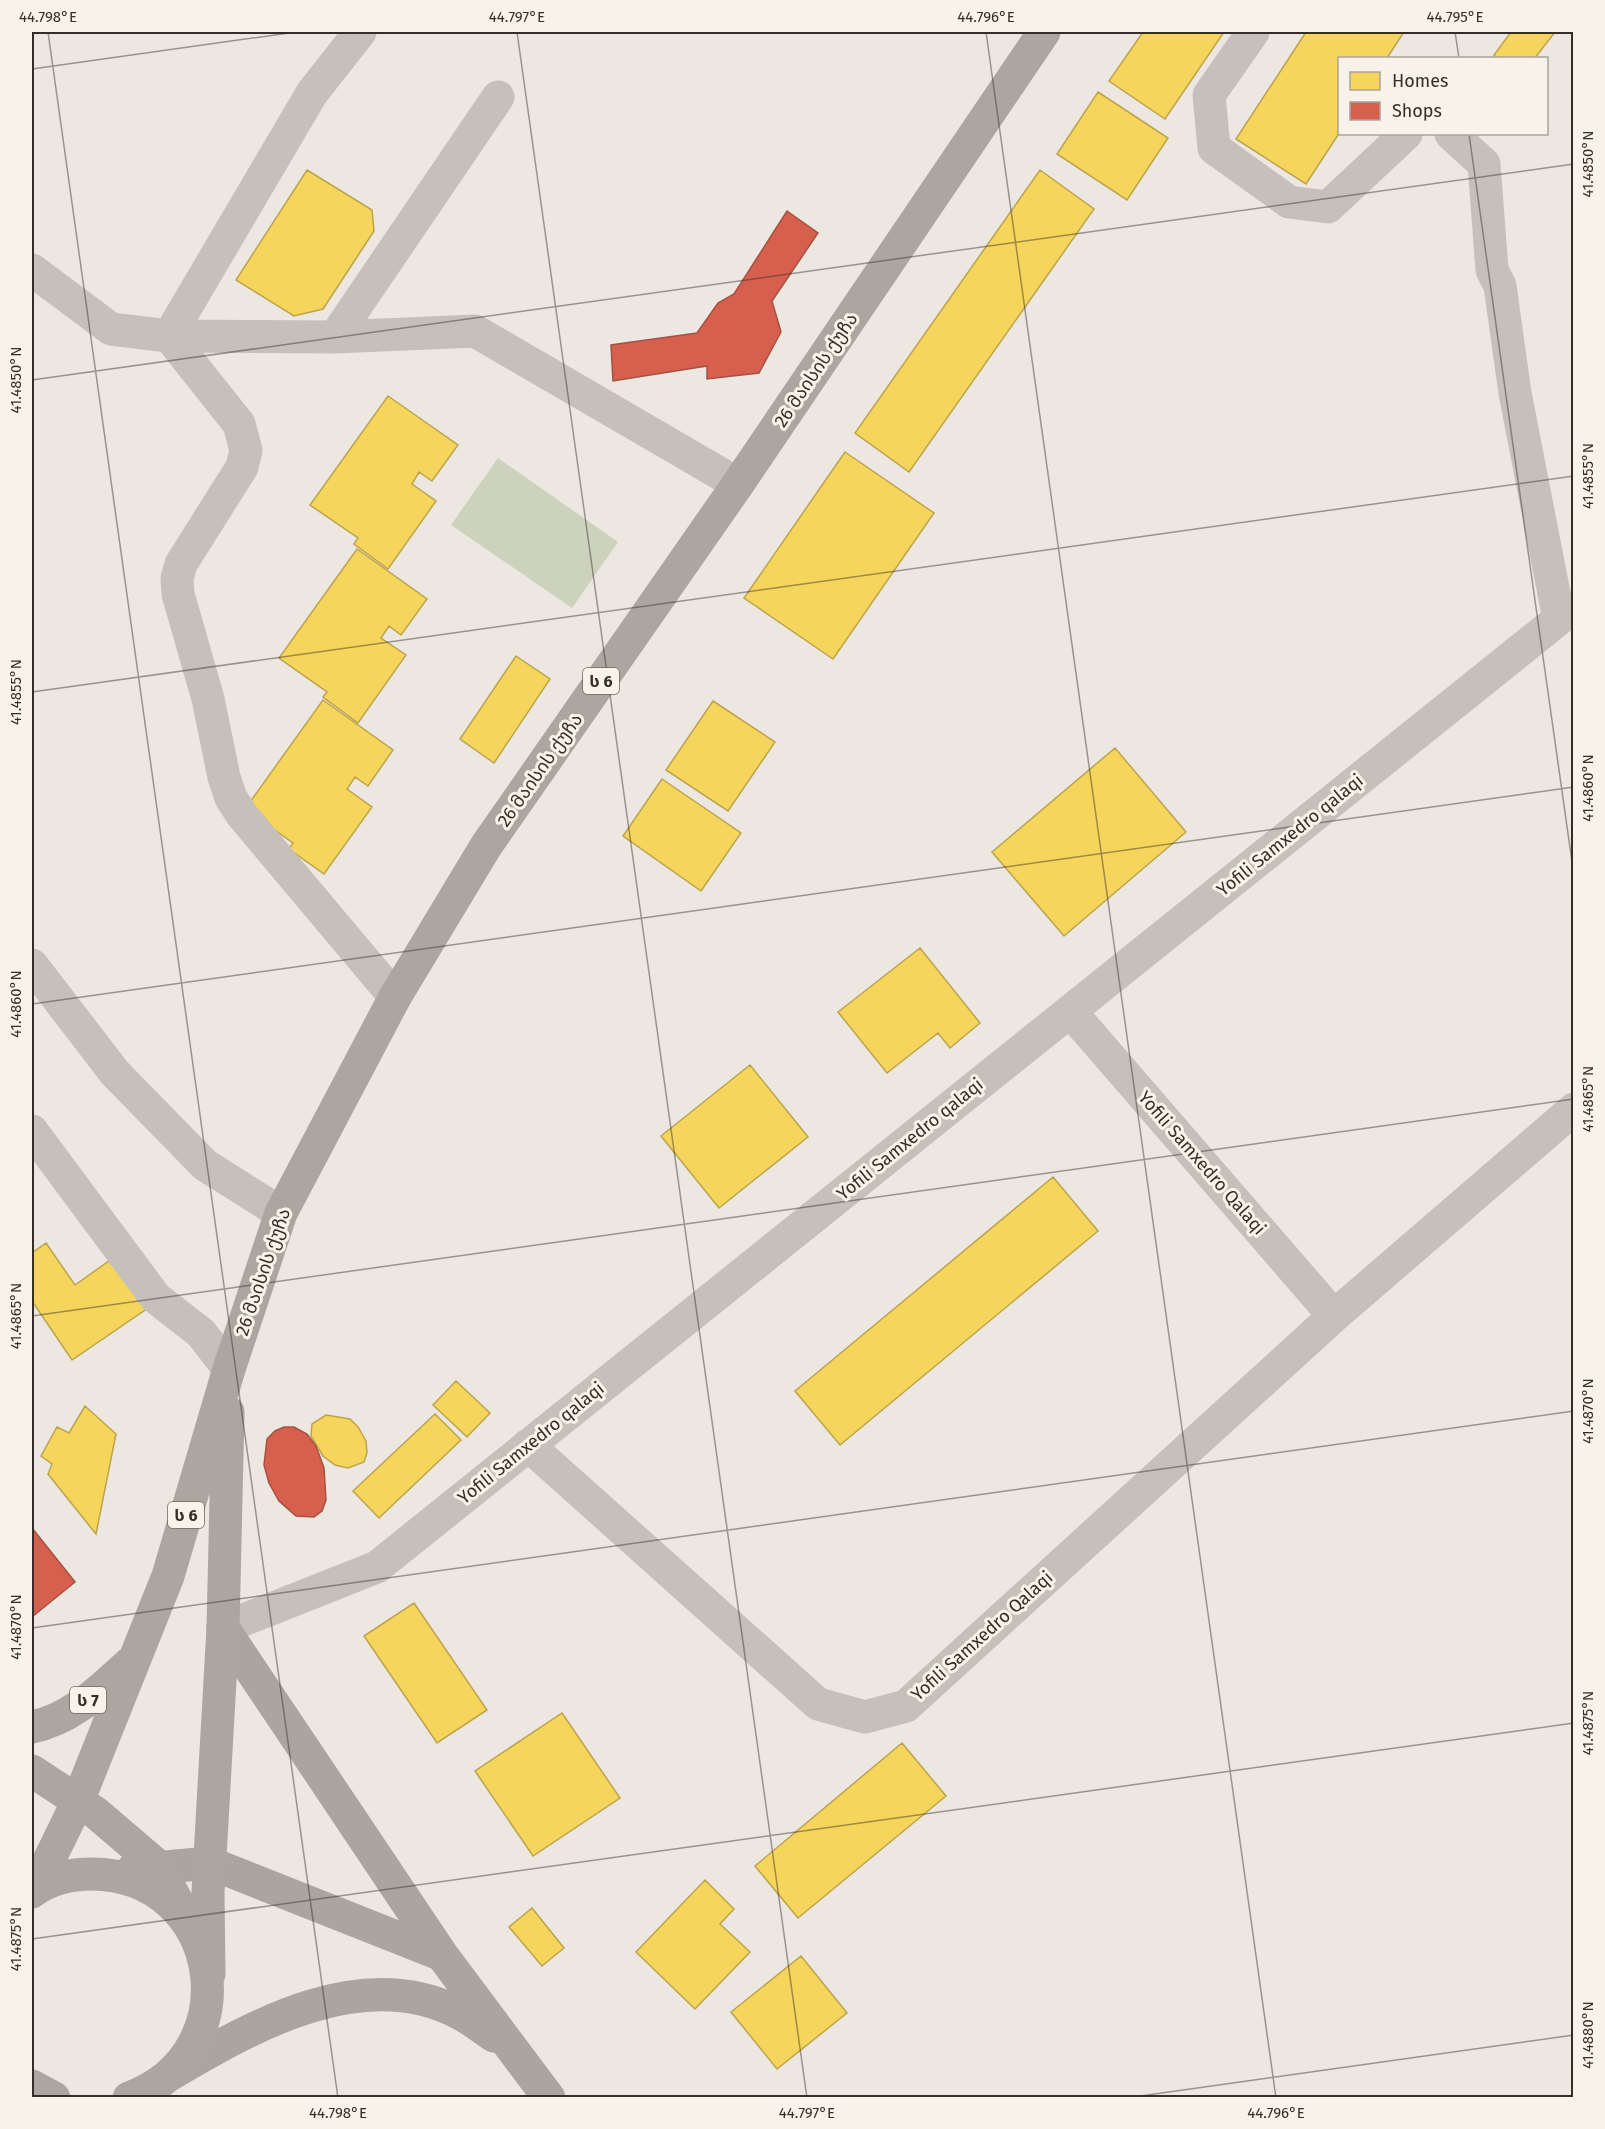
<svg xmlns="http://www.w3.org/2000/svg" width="1605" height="2129" viewBox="0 0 1605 2129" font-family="'Fira Sans','Noto Sans Georgian',sans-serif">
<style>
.green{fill:#cdd2bc}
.homes{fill:#f6d55c;stroke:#bca34c;stroke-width:1.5}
.shops{fill:#d6604d;stroke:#a65142;stroke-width:1.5}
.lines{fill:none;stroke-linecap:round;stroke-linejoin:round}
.minor{stroke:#c6c0ba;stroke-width:33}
.major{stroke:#aba49f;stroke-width:33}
.highway{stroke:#aba6a0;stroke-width:33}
.ticks{fill:none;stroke:#362d28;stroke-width:1.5;stroke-opacity:0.45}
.labels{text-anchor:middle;stroke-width:6;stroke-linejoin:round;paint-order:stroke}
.shield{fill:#f9f2e9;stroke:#706862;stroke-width:1.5}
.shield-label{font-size:16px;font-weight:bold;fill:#362d28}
.street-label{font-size:18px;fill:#362d28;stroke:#f9f2e9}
.neatline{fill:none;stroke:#362d28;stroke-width:2}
.ticks-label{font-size:15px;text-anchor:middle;fill:#362d28}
</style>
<rect width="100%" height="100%" fill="#ece7e1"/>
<path class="green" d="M498,458L618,542L572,608L451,525Z"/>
<path class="homes" d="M1143,32H1224L1165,119L1109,81Z
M1306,32H1404L1387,58H1340V132L1306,184L1236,139Z
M1511,32H1555L1535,58H1498L1494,55Z
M1098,92L1168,138L1127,200L1057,154Z
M307,170L372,210L374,231L323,309L294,316L236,280Z
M1040,170L1094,209L909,472L855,433Z
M388,396L458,445L432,481L419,472L412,484L436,501L388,569L354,544L358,538L310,505Z
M845,452L934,513L833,659L744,598Z
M357,549L427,599L401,635L389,626L381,638L406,655L358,723L323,697L327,692L279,658Z
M516,656L550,679L494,763L460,739Z
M323,700L393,750L368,786L355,777L347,789L372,807L324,874L289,849L293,843L245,809Z
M713,701L775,742L728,811L666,770Z
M1115,748L1186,832L1064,936L992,852Z
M662,779L741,833L701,891L623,836Z
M920,948L980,1023L950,1048L938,1033L887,1073L838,1012Z
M750,1065L808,1137L719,1208L661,1136Z
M1053,1177L1098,1231L840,1445L795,1391Z
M46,1243L75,1285L113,1258L148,1308L72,1360L32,1301V1253Z
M456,1381L490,1413L467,1437L433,1405Z
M85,1406L116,1434L96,1534L48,1474L52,1464L41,1456L57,1427L69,1433Z
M435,1414L461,1440L379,1518L353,1491Z
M326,1415L350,1419L358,1427L366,1441L367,1453L364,1462L348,1468L335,1465L323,1456L311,1436L312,1424Z
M414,1603L487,1710L437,1743L364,1636Z
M562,1713L620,1798L533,1856L475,1771Z
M902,1743L946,1796L798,1918L755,1866Z
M705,1880L734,1909L720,1924L750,1952L695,2009L636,1952Z
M532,1908L564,1948L542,1966L509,1927Z
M801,1956L847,2013L777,2069L731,2012Z"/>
<path class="shops" d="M787,211L818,233L772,301L781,332L759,373L707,379V366L613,381L611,345L697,333L718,303L734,294Z
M284,1427H294L307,1434L316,1446L324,1468L326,1500L322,1511L314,1517L296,1516L279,1501L269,1483L264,1465L267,1439L275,1431Z
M32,1528L75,1582L32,1617Z"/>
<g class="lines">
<path class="minor" d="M360,32L312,93L169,336L239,424L246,450L242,467L181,564L177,578L178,594L208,699L224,777L231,798L242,815L395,997
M1253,32L1209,95L1214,148L1289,202L1328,207L1406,134
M1451,134L1484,164L1492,270L1500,286L1515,393L1559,619
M32,270L111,329L169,336L335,337L475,331L738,484
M335,337L498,97
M32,965L115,1073L205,1165L281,1213
M1070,1011L1334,1316
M32,1131L156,1298L201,1333L229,1369
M528,1445L818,1704L865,1717L906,1706L1334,1316L1574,1109
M223,1628L377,1567L1574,607"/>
<path class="major" d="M223,1628L442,1955L549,2098
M132,1870L210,1863L442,1955
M171,2074C254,2025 363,1963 459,2013C471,2019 482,2028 494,2036"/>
<path class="highway" d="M32,1727C72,1719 100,1690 130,1663
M32,1771L96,1813L158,1866L180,1907
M35,1889L78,1801L168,1576L229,1369L281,1213L395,997L486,846L738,484L1044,32
M32,1892C49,1879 71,1874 92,1874C223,1875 252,2053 129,2098
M209,1974L208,1892L223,1628L228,1412
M32,2086L54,2098"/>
</g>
<path class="ticks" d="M48,32L338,2098M517,32L807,2098M986,32L1276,2098M1455,32L1459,58M32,69L296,32M1469,134L1574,876M32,380L1574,164M32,692L1574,476M32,1004L1574,787M32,1316L1574,1099M32,1628L1574,1411M32,1939L1574,1723M1126,2098L1574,2035"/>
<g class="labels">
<g class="shield">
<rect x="583" y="668" width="36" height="26" rx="4.5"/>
<rect x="168" y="1502" width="36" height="26" rx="4.5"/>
<rect x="70" y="1687" width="36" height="26" rx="4.5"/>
</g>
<g class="shield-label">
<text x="601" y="687">ს 6</text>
<text x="186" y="1521">ს 6</text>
<text x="88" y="1706">ს 7</text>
</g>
<g class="street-label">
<text transform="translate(816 370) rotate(-56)" y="6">26 მაისის ქუჩა</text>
<text transform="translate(540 770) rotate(-55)" y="6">26 მაისის ქუჩა</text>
<text transform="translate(1290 835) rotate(-39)" y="6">Yofili Samxedro qalaqi</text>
<text transform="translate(910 1139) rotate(-39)" y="6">Yofili Samxedro qalaqi</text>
<text transform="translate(1202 1163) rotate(49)" y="6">Yofili Samxedro Qalaqi</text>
<text transform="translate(263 1272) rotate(-71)" y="6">26 მაისის ქუჩა</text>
<text transform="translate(531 1443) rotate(-39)" y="6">Yofili Samxedro qalaqi</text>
<text transform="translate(982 1636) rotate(-42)" y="6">Yofili Samxedro Qalaqi</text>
</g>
</g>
<rect width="1605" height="2129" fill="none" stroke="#f9f2e9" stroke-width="66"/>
<rect x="1338" y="57" width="210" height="78" fill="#f9f2e9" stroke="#aba39c" stroke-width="1.5"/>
<rect x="1350" y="72" width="30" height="18" fill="#f6d55c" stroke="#aba39c" stroke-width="1.5"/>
<text x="1392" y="87" font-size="18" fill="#362d28">Homes</text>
<rect x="1350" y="102" width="30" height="18" fill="#d6604d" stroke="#aba39c" stroke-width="1.5"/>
<text x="1392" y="117" font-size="18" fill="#362d28">Shops</text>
<rect x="33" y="33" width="1539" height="2063" class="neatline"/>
<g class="ticks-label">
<text x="48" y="22">44.798°E</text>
<text x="517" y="22">44.797°E</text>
<text x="986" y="22">44.796°E</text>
<text x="1455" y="22">44.795°E</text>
<text transform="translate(1588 164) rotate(-90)" y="5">41.4850°N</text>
<text transform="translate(16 380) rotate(-90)" y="5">41.4850°N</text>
<text transform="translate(1588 476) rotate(-90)" y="5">41.4855°N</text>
<text transform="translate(16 692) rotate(-90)" y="5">41.4855°N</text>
<text transform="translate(1588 788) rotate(-90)" y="5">41.4860°N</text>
<text transform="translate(16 1004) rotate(-90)" y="5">41.4860°N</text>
<text transform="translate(1588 1099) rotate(-90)" y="5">41.4865°N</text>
<text transform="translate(16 1316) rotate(-90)" y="5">41.4865°N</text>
<text transform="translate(1588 1411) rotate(-90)" y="5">41.4870°N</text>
<text transform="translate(16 1627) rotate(-90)" y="5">41.4870°N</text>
<text transform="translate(1588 1723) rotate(-90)" y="5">41.4875°N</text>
<text transform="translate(16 1939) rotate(-90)" y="5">41.4875°N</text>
<text transform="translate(1588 2035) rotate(-90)" y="5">41.4880°N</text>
<text x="338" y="2118">44.798°E</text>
<text x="807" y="2118">44.797°E</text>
<text x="1276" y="2118">44.796°E</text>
</g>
</svg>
